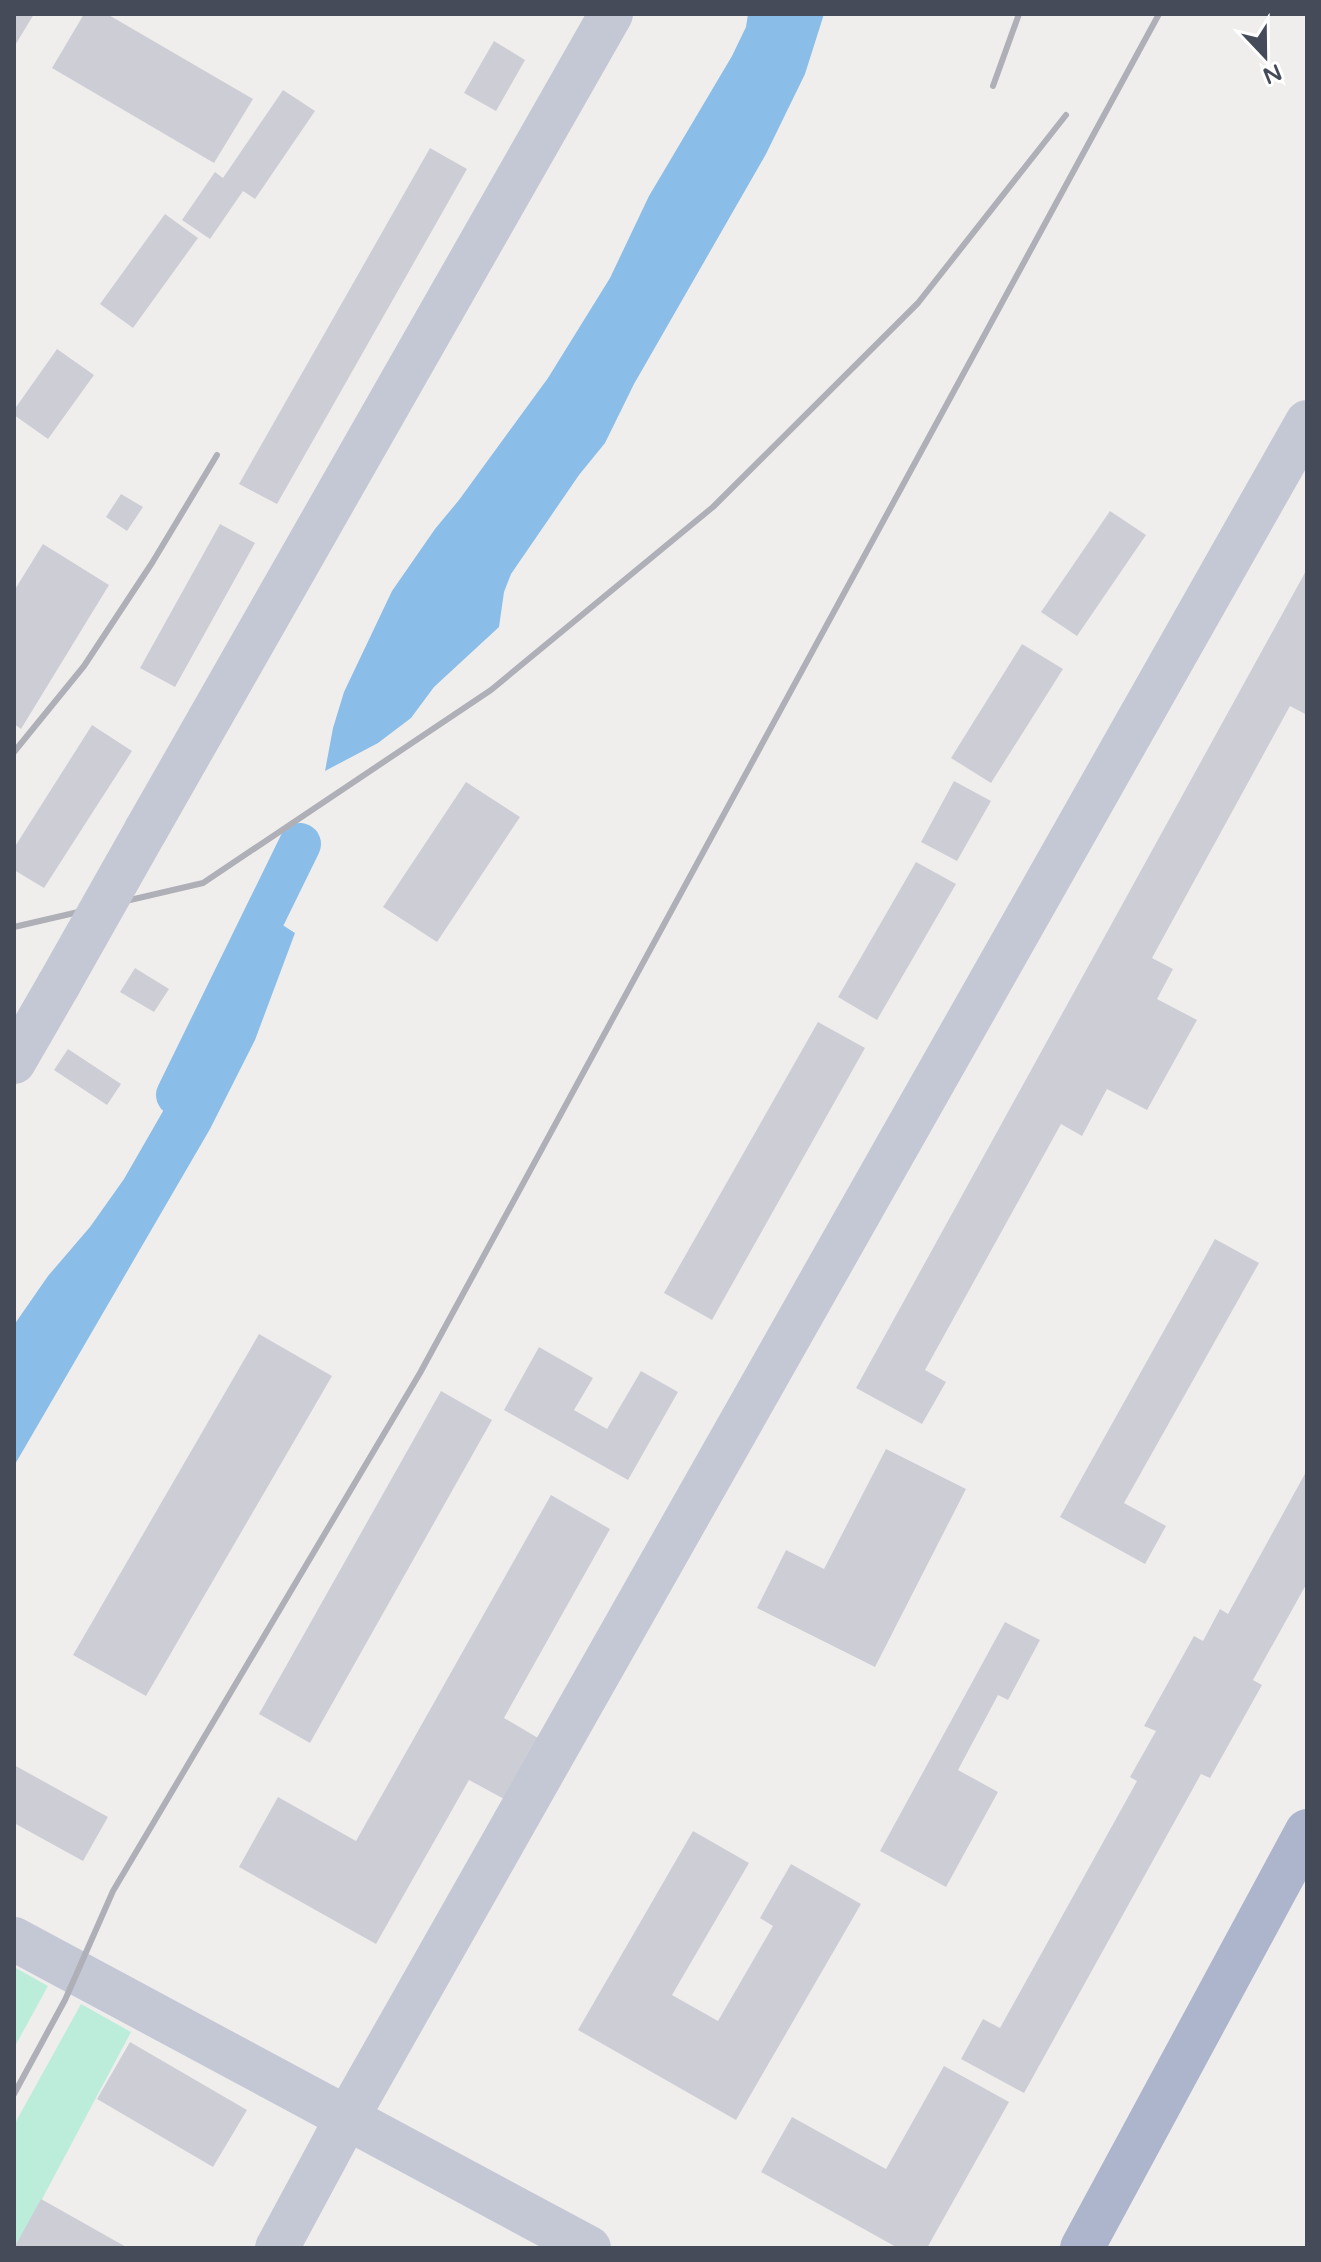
<svg xmlns="http://www.w3.org/2000/svg" width="1321" height="2262" viewBox="0 0 1321 2262" font-family="'Varela Round',sans-serif">
<style>
.green{fill:#bceddb}
.water{fill:#8abde8}
.lines{fill:none;stroke-linecap:round;stroke-linejoin:round}
.canal{stroke:#8abde8;stroke-width:42}
.building{fill:#cdced5}
.minor{stroke:#c4c8d4;stroke-width:44}
.major{stroke:#adb5cc;stroke-width:44}
.rail{stroke:#afb0b7;stroke-width:6}
.minor-bridge{stroke:#c4c8d4;stroke-width:44}
</style>
<rect width="100%" height="100%" fill="#f0eeed"/>
<path class="green" d="M14,1967L48,1986L14,2048Z
M81,2004L131,2032L16,2248H14V2125Z"/>
<path class="water" d="M748,14H824L805,74L766,154L634,384L605,443L579,475L511,574L504,592L499,627L434,687L411,718L378,743L325,771L333,728L344,692L392,591L435,529L459,500L548,378L610,278L649,196L732,56L746,27Z
M267,915L295,933L255,1040L210,1129L14,1466V1325L48,1276L90,1227L124,1179L235,986Z"/>
<g class="lines">
<path class="canal" d="M177,1095L300,844"/>
</g>
<path class="building" d="M14,14H34L14,47Z
M84,14H107L253,99L214,163L52,68Z
M494,41L525,60L496,111L464,93Z
M283,90L315,111L255,199L243,191L210,239L182,220L215,172L223,178Z
M430,148L467,169L277,504L239,484Z
M165,214L198,238L133,328L100,304Z
M57,349L94,375L48,439L14,415V410Z
M121,494L143,507L127,531L106,517Z
M1110,511L1146,535L1077,636L1041,612Z
M220,524L255,543L175,687L140,668Z
M43,544L109,585L21,729L14,724V591Z
M1307,569V715L1290,706L1152,958L1173,969L1157,999L1197,1020L1147,1110L1107,1089L1082,1136L1061,1124L925,1370L946,1382L922,1424L856,1388Z
M1022,644L1063,669L991,783L951,758Z
M92,725L132,751L44,888L14,870V848Z
M954,781L991,801L957,861L921,842Z
M466,782L520,817L437,942L383,907Z
M916,862L956,884L877,1020L838,997Z
M135,968L169,989L154,1012L120,992Z
M818,1022L865,1048L712,1320L664,1293Z
M68,1049L121,1084L107,1105L54,1070Z
M1215,1239L1259,1263L1124,1503L1166,1526L1145,1564L1060,1517Z
M259,1334L332,1376L146,1696L73,1655Z
M539,1347L593,1378L574,1410L607,1429L641,1371L678,1392L628,1480L504,1410Z
M441,1391L492,1420L310,1743L259,1714Z
M886,1449L966,1489L875,1667L757,1608L786,1550L824,1569Z
M1307,1470V1583L1253,1680L1262,1685L1210,1778L1201,1774L1024,2093L961,2059L983,2019L1000,2028L1137,1781L1130,1777L1156,1731L1144,1726L1194,1636L1203,1641L1220,1609L1228,1614Z
M551,1495L610,1529L504,1718L538,1738L504,1799L469,1780L376,1944L239,1867L278,1797L356,1841Z
M1005,1622L1040,1640L1008,1700L998,1695L958,1770L998,1792L946,1887L880,1851Z
M14,1765L108,1817L83,1861L14,1823Z
M693,1831L749,1863L672,1995L718,2021L773,1926L760,1918L791,1864L861,1904L736,2120L578,2030Z
M130,2042L247,2110L213,2167L97,2099Z
M944,2066L1009,2102L927,2248H898L761,2172L792,2117L886,2169Z
M41,2199L128,2248H14Z"/>
<g class="lines">
<path class="minor" d="M146,830L611,14
M14,1062L59,984
M14,1939L589,2248
M277,2248L347,2118L1307,422"/>
<path class="major" d="M1082,2248L1307,1831"/>
<path class="rail" d="M993,86L1019,14
M14,752L84,666L152,563L217,455
M14,927L203,883L491,690L713,507L918,303L1066,115
M14,2094L65,2000L113,1891L420,1373L1159,14"/>
<path class="minor-bridge" d="M59,984L146,830"/>
</g>
<rect width="1321" height="2262" fill="none" stroke="#464b5a" stroke-width="32"/>
<g transform="translate(1265 56) rotate(158)" stroke="#ffffff" stroke-width="6" paint-order="stroke">
<path d="M0-6L14 30L0 20L-14 30Z" fill="#464b5a"/>
<text y="-12" font-size="22" font-weight="bold" text-anchor="middle" fill="#464b5a">N</text>
</g>
</svg>
